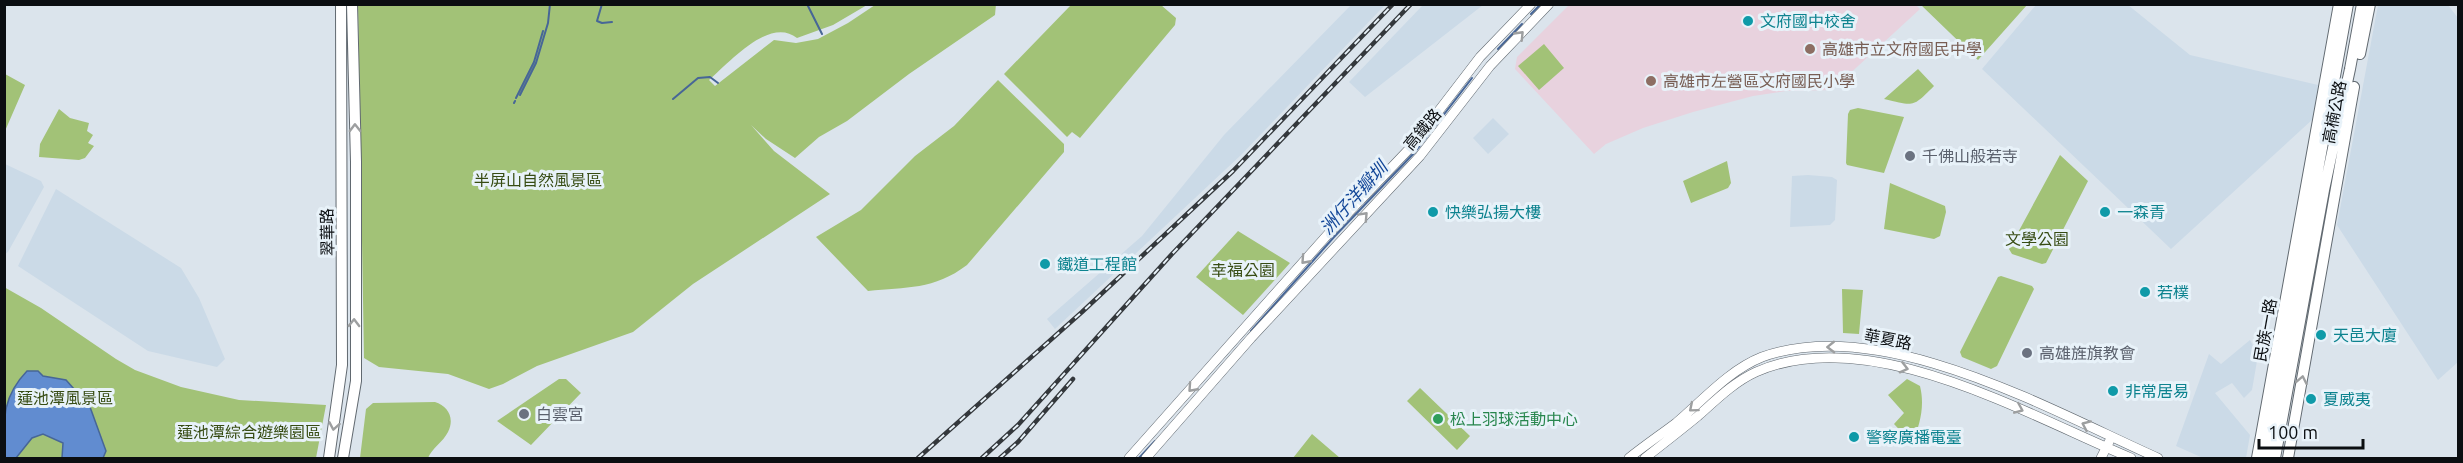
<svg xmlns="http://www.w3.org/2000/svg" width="2463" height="463" viewBox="0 0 2463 463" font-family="Ubuntu,'Noto Sans TC',sans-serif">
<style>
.built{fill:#cbdae7}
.education{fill:#e8d2de}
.green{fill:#a2c277}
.water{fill:#618cd0;stroke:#476697;stroke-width:1.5}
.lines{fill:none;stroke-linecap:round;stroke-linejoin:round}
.stream{stroke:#476697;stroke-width:2}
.secondary-casing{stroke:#616970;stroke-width:10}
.primary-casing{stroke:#616970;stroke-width:12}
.secondary{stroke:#fff;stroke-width:9}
.primary{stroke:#fff;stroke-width:10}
.rail-casing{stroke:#34383c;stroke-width:4.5}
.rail{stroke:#e8f2f9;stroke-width:2;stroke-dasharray:7;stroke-linecap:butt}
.oneway{stroke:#9d9fa0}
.culture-dot{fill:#0f9aa8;stroke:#e8f2f9;stroke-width:2}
.education-dot{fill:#8d6e63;stroke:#e8f2f9;stroke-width:2}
.worship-dot{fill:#6b7280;stroke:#e8f2f9;stroke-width:2}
.leisure-dot{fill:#2e9e5b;stroke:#e8f2f9;stroke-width:2}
.labels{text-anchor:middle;stroke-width:6;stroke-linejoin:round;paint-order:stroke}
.culture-label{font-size:16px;fill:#0d838f;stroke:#e8f2f9;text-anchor:start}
.education-label{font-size:16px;fill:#785e54;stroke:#e8f2f9;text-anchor:start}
.street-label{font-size:16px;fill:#0b0e11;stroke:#e8f2f9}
.worship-label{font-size:16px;fill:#5b616d;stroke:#e8f2f9;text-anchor:start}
.park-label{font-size:16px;fill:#374c13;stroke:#e8f2f9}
.leisure-label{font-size:16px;fill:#27864d;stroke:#e8f2f9;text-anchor:start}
.water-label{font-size:18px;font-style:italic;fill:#134798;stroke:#e8f2f9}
</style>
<rect width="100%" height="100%" fill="#dbe4ec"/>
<path class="built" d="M1351,5H1385L1241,155L1055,329L1047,319L1142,236L1224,135Z
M1423,5H1483L1365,97L1349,82Z
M2036,5H2128L2190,55L2318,85L2313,119L2171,249L1982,69Z
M2378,5H2448L2458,18V362L2438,380L2337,225Z
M1493,118L1509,134L1488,154L1473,138Z
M5,164L41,181L44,187L8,252L5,254Z
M1808,175L1832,177L1837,180L1835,220L1830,225L1790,227L1792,176Z
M56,189L181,268L199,298L225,359L217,367L148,351L18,266Z
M2250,340L2258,355L2252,390L2244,398L2232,383L2215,393L2250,435L2246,458H2203L2176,446L2209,354L2221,364Z"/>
<path class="education" d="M1915,4L1920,9L1832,90L1786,91L1753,96L1693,112L1643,128L1606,144L1594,154L1515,69L1517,57L1569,5Z"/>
<path class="green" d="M996,4L995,15L909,74L847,121L819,137L795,158L766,139L751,125L774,151L830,194L693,284L633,332L537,366L503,384L489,389L448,374L379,367L364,358L358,5H867L833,25L797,38C770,16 730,62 709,80L715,86L774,40L796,43L818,39L848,23L875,5Z
M1071,5H1161L1176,18L1175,25L1080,138L1072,132L1067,137L1004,74Z
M1921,5H2027L1978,60Z
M1544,44L1564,68L1539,90L1518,66Z
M1918,69L1934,86C1912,108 1915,106 1884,99Z
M5,74L25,85L5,131Z
M998,80L1064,144V152L967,265C934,290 906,287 868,291L816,237L861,210L915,156L954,126Z
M1858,108L1904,117L1884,173L1847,165L1846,163L1848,114L1850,110Z
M59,109L70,118L89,123L87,131L93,135L88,143L94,146L85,158L79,160L39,157L40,144Z
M2060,155L2088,181L2046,263L2042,264L2012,254L2009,249Z
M1727,161L1731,183L1728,188L1691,203L1683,181Z
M1890,183L1945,206L1946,212L1940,236L1934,239L1884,229Z
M1238,231L1290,263L1243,315L1196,277Z
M2001,276L2032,286L2034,289L1997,366L1991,369L1962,357L1960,352L1998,277Z
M4,287L41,308L116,359L135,370L181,387L239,400L326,405L316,458H5Z
M1842,289L1863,290L1859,334L1843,333Z
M559,379H566L581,393L531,445L497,421Z
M1907,379L1920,386C1925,406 1920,425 1912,443L1894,424L1904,413L1888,395Z
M1420,388L1470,436L1457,450L1407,401Z
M435,402C448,406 455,418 448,432C443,442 432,448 428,458H360L366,409L373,403Z
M1312,434L1340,458H1293Z"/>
<path class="water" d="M27,371H38L43,376L66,380L90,407L106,451L103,458H62L63,443L43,434L32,438L16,458H5C4,423 0,399 27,371Z"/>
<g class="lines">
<path class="stream" d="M602,4L597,21L602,23L612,22
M605,4V5
M807,4L822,34
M1531,14L1541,4
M1498,49L1522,24
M520,95L536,63L548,23L550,4
M516,98L534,62L543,31
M673,99L698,78L710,77L718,83
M514,103L515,101
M1251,331L1334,237L1415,152L1472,78
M1139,458L1155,441"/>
<g class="secondary-casing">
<path id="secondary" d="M1129,458L1329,233L1411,147L1480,57L1531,4
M1146,458L1251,338L1420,156L1490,66L1549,4
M1629,458C1644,446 1660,435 1676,423C1702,401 1729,370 1762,357C1882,314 2050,410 2158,458
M1645,458C1663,444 1681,430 1698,416C1716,400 1734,382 1756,372C1869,322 2027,415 2131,458
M2101,458L2109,442"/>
</g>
<g class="primary-casing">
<path id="primary" d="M2360,54L2370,4
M329,458L342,365L341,4
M343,458L356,381V162L352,4
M2257,458L2339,4
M2266,458L2348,4
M2275,458L2324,190L2350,69L2362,4
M2288,458L2354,87"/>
</g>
<use href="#secondary" class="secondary"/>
<use href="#primary" class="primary"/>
<g class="rail-casing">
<path id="rail" d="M918,458L1082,312L1233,171L1393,4
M982,458L1018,425L1172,254L1411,4
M1000,458L1018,442L1073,379"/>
</g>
<use href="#rail" class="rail"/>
</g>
<defs><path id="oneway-chevron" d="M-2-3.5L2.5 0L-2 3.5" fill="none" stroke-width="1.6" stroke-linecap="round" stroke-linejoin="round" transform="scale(1.5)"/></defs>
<g class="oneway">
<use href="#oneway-chevron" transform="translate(1520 35) rotate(-46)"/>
<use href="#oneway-chevron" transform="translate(355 128) rotate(-91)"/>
<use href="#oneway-chevron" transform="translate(1364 216) rotate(-47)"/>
<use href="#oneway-chevron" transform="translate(1305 260) rotate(132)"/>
<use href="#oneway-chevron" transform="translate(354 323) rotate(-89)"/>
<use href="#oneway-chevron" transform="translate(1831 347) rotate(179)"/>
<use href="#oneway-chevron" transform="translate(1904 368) rotate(14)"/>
<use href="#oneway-chevron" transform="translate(2302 380) rotate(-79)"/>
<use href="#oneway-chevron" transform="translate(1192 388) rotate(132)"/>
<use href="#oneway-chevron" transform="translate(1693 408) rotate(140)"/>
<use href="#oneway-chevron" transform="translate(2019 409) rotate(23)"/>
<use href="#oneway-chevron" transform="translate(2086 425) rotate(-156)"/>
<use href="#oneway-chevron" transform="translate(334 426) rotate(100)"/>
</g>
<g class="culture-dot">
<circle cx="1748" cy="21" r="6"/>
<circle cx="1433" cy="212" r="6"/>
<circle cx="2105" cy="212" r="6"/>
<circle cx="1045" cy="264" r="6"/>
<circle cx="2145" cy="292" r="6"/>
<circle cx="2321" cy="335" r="6"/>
<circle cx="2113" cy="391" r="6"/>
<circle cx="2311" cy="399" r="6"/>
<circle cx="1854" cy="437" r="6"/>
</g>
<g class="education-dot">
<circle cx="1810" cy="49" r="6"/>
<circle cx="1651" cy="81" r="6"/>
</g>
<g class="worship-dot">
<circle cx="1910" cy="156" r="6"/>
<circle cx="2027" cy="353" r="6"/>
<circle cx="524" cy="414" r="6"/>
</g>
<circle class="leisure-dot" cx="1438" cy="419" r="6"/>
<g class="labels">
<g class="culture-label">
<text x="1760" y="27">文府國中校舍</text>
<text x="1445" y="218">快樂弘揚大樓</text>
<text x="2117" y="218">一森青</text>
<text x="1057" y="270">鐵道工程館</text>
<text x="2157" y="298">若樸</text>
<text x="2333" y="341">天邑大廈</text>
<text x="2125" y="397">非常居易</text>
<text x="2323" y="405">夏威夷</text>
<text x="1866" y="443">警察廣播電臺</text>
</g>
<g class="education-label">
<text x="1822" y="55">高雄市立文府國民中學</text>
<text x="1663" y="87">高雄市左營區文府國民小學</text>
</g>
<g class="street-label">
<text transform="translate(2334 112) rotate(-79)" y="6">高楠公路</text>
<text transform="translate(1422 129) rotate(-50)" y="6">高鐵路</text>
<text transform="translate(327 232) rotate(-91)" y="6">翠華路</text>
<text transform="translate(2265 330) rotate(-80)" y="6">民族一路</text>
<text transform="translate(1888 339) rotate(11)" y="6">華夏路</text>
</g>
<g class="worship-label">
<text x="1922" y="162">千佛山般若寺</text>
<text x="2039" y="359">高雄旌旗教會</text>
<text x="536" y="420">白雲宮</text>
</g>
<g class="park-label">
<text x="538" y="186">半屏山自然風景區</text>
<text x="2037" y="245">文學公園</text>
<text x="1243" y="276">幸福公園</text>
<text x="65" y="404">蓮池潭風景區</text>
<text x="249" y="438">蓮池潭綜合遊樂園區</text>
</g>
<g class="leisure-label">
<text x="1450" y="425">松上羽球活動中心</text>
</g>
<g class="water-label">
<text transform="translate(1354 198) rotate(-48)" y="6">洲仔洋瓣圳</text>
</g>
</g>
<rect width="2463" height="463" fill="none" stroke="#0b0e11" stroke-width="12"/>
<path d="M2259 439v9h104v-9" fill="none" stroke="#0b0e11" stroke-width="3"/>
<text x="2268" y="439" font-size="18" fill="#0b0e11" stroke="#e8f2f9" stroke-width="4.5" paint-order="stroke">100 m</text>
</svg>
